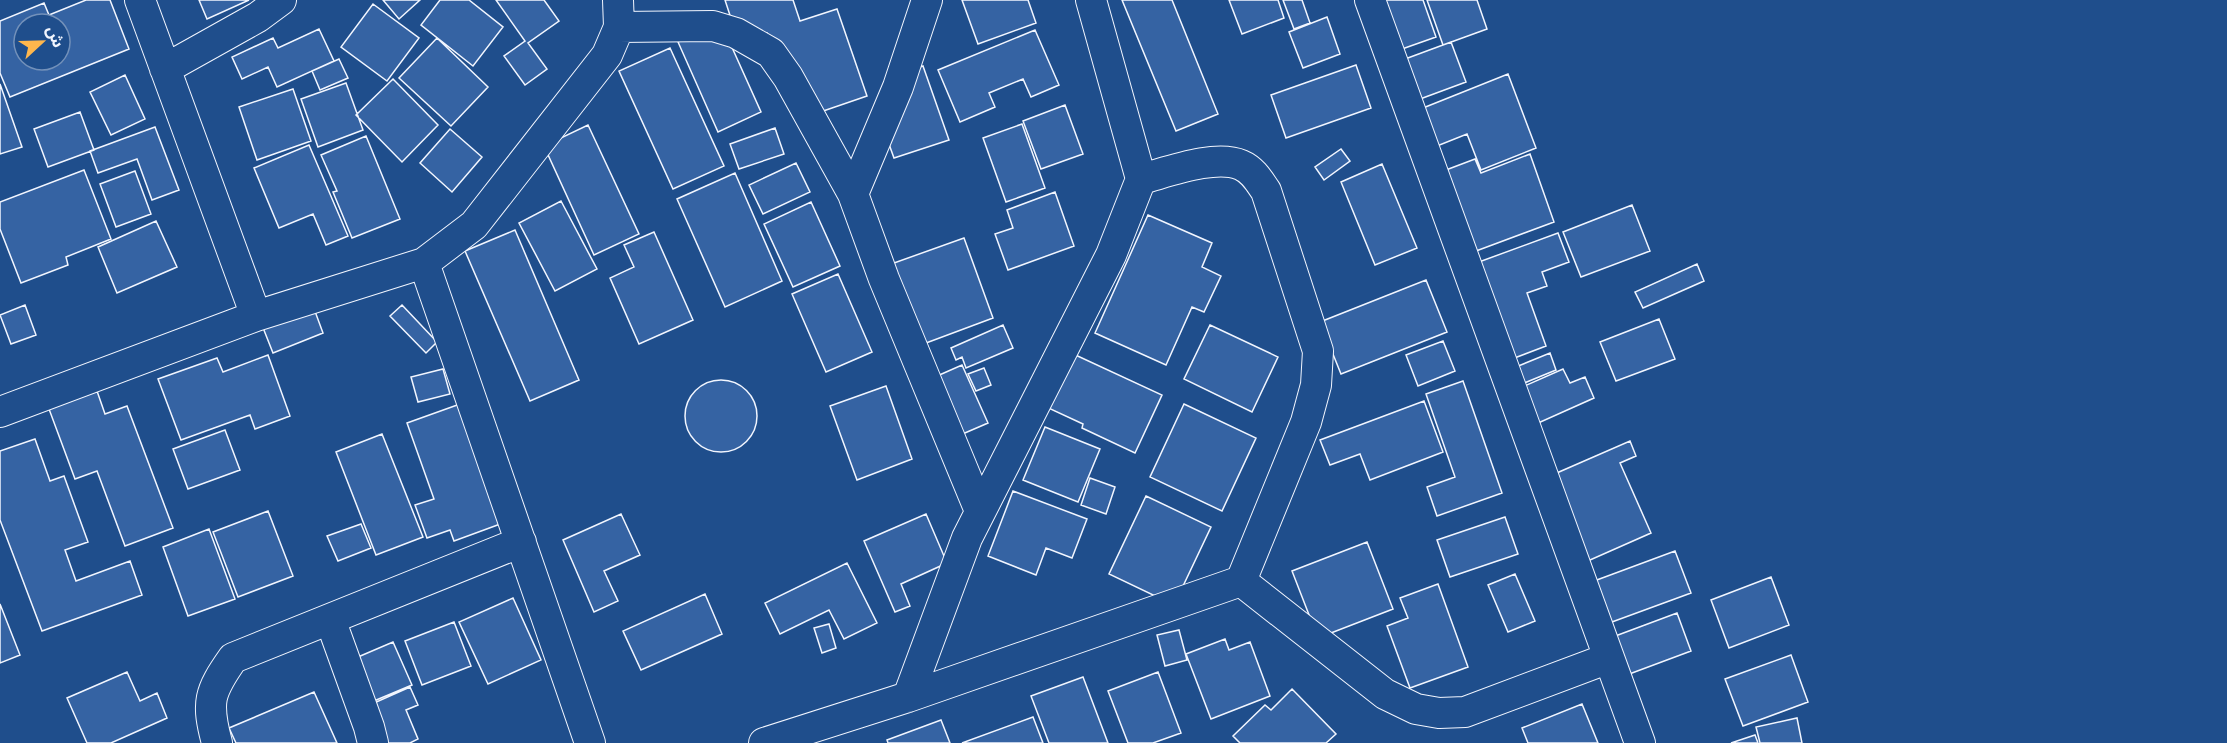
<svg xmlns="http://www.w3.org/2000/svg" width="2227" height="743" viewBox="0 0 2227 743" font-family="'Fira Sans Condensed','Noto Sans Arabic',sans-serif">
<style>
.building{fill:#3563a3;stroke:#f2f6ff;stroke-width:1.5;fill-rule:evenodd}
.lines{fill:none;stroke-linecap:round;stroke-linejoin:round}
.minor-casing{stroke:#f2f6ff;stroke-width:32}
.minor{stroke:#1f4e8c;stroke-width:30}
</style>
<rect width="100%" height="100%" fill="#1f4e8c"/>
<path class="building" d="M86,0H110L129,49L10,97L0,73V21L44,3L49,15ZM24,24H60V60H24Z
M199,0H249L207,19Z
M383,0H420L399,19Z
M440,0H469L503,27L473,66L421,25Z
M496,0H544L559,21L528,43L547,69L525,85L504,56L525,41Z
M725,0H793L800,21L837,9L867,96L797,120L767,33L739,43Z
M962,0H1028L1036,23L978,44Z
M1122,0H1172L1218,114L1176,131Z
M1229,0H1278L1284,18L1242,34Z
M1283,0H1302L1310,23L1294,29Z
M1384,0H1423L1436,37L1402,49Z
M1427,0H1477L1487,29L1443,45Z
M373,4L419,38L387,81L341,47Z
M1327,17L1340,54L1303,68L1289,32Z
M721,23L761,112L718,132L678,42Z
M319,29L334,61L277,87L268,67L242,79L232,57L273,38L278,48Z
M1035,30L1059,85L1031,97L1023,79L989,93L995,107L960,122L938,70Z
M437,38L488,87L451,126L399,78Z
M1451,42L1466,82L1412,102L1397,62Z
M670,48L724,166L673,189L619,71Z
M339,59L348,78L320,90L312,71Z
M1356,65L1371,108L1286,138L1271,95Z
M923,66L949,140L894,158L877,111L898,74Z
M1508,74L1536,148L1481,170L1467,134L1432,148L1418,110Z
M125,75L145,119L111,135L90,92Z
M393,79L438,125L402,162L356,115Z
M346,83L363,130L318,147L301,99Z
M0,84L22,147L0,154Z
M293,89L311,141L257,160L239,107Z
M1065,105L1083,154L1041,169L1023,121Z
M80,112L94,150L48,167L34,129Z
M1022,124L1045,188L1006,202L983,138Z
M588,125L639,234L594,255L544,146Z
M155,127L179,190L152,200L137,159L98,173L90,151Z
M775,128L784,154L739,169L730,144Z
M450,129L482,157L452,192L420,163Z
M366,136L400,219L352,238L333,192L337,191L321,155Z
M309,145L348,236L326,245L313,214L279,228L254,168Z
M1341,149L1350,161L1324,180L1315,167Z
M1530,154L1554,222L1468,254L1438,173L1475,159L1481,173Z
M796,163L810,192L763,214L749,185Z
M1382,164L1417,248L1375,265L1341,182Z
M84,170L111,239L66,257L68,265L21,283L0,229V202Z
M135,171L151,214L116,227L100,184Z
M735,173L782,281L725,307L677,199Z
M1055,192L1074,246L1008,270L995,234L1013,228L1007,210Z
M561,201L597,269L555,291L519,223Z
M811,202L840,266L793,287L764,224Z
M1632,205L1650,251L1581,277L1563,232Z
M1148,215L1212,243L1202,267L1221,276L1204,312L1192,307L1166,365L1095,333Z
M156,221L177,267L117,293L98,247Z
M515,230L579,380L530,401L465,251Z
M654,232L693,320L639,344L610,278L634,267L624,245Z
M1558,233L1569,262L1542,272L1547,286L1527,293L1546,346L1504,362L1468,266Z
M964,238L993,318L910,349L880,268Z
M1697,264L1704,281L1643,308L1635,292Z
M838,274L872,352L826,372L792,294Z
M1426,280L1447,332L1341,374L1320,322Z
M309,295L323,333L273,353L258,315Z
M25,305L36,335L11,344L0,315Z
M402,305L437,342L426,353L390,316Z
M1659,319L1675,359L1616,381L1600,342Z
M1003,325L1013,348L966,368L962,357L956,360L951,348Z
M1210,325L1278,357L1252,412L1184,379Z
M1443,341L1455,371L1418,386L1406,355Z
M1069,352L1162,395L1135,453L1082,428L1083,424L1044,406Z
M1550,353L1556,370L1517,386L1511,369Z
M268,355L290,416L255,429L250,415L181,440L158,379L217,358L223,372Z
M962,365L988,423L944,442L919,384Z
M984,368L991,385L976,391L968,374Z
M443,369L450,394L418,402L411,377Z
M1563,369L1570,383L1585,377L1594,398L1536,424L1520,388Z
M685 416a36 36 0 1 1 72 0a36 36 0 1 1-72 0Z
M1463,381L1502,493L1437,516L1427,487L1455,477L1426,394Z
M886,386L912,459L857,480L830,406Z
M97,391L105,414L127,406L173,528L125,546L97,471L75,479L49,409Z
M1424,401L1443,452L1370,480L1360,454L1330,465L1320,440Z
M460,404L503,523L454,541L450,530L427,538L415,505L434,499L407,423Z
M1184,404L1256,438L1222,511L1150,477Z
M1045,427L1100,449L1078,502L1023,480Z
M225,430L240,470L188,489L173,449Z
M382,434L423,537L376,555L336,452Z
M35,439L50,481L64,476L88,542L65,550L76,581L130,561L142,595L42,631L0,520V451Z
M1630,441L1636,456L1620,463L1651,533L1581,564L1543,479Z
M1090,478L1115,487L1106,514L1081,505Z
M1013,491L1087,519L1072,558L1046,548L1036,575L988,556Z
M1146,496L1211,527L1174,605L1109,574Z
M268,511L293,576L238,597L213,532Z
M621,514L640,555L604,571L618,601L594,612L563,540Z
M926,514L947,563L901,584L910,606L895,612L864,541Z
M1505,517L1518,554L1450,577L1437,540Z
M361,524L371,548L338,561L327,536Z
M209,529L235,599L188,616L163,547Z
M1367,542L1393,609L1318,638L1292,571Z
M1675,551L1691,593L1601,626L1586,584Z
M847,563L877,623L844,639L829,610L780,634L765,603Z
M1515,574L1535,621L1508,632L1488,585Z
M1771,577L1789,625L1729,648L1711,600Z
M1438,584L1468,667L1410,688L1387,626L1408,618L1400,598Z
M705,594L722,634L641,670L623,631Z
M513,598L541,660L488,684L459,622Z
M0,604L20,655L0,663Z
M1677,613L1691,651L1624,676L1610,638Z
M454,622L471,666L422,685L405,641Z
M829,624L836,648L822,653L814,628Z
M1179,630L1187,660L1165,666L1157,635Z
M1225,639L1229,650L1250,642L1270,696L1211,719L1186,654Z
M393,642L412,685L362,706L344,663Z
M1791,655L1808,702L1743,726L1725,679Z
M127,672L140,701L157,693L167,718L111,743H87L67,698Z
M1158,672L1181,733L1153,743H1128L1108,691Z
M1083,677L1108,743H1049L1031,696Z
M410,687L418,705L406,710L418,739L410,743H372L356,711Z
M1292,689L1336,734L1326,743H1240L1233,736L1265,705L1271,710Z
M314,692L337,743H236L229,728Z
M1582,704L1598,743H1528L1522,728Z
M1033,717L1043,743H962Z
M1797,718L1802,743H1760L1756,727Z
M941,720L950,743H888L887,740Z
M1755,735L1758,743H1731Z"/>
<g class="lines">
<g class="minor-casing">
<path id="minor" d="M140,0L256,316
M1370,0L1640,743
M619,27L713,26L736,33L771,53L788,77L853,194L884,279L980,511
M165,69L258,17L281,0
M1141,179C1168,172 1215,154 1241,165C1253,170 1259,181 1266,191L1318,351L1316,385L1306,422L1241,581
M853,194L898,87L927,0
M424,263L590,743
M0,412L256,316L424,263L474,225L607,55L619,27L618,0
M330,619L369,727L373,743
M908,697L967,538L1111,255L1141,179L1091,0
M217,743C206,702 209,692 233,658L521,542
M764,743L908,697L1241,581L1385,694L1416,709L1439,713L1465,712L1609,658"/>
</g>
<use href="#minor" class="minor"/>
</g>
<g transform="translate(42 42) rotate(68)"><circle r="28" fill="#1f4e8c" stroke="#7391ba" stroke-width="1.5"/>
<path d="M0-4.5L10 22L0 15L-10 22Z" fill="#ffb74d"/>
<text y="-9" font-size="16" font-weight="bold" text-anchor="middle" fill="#f2f6ff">ش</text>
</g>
</svg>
